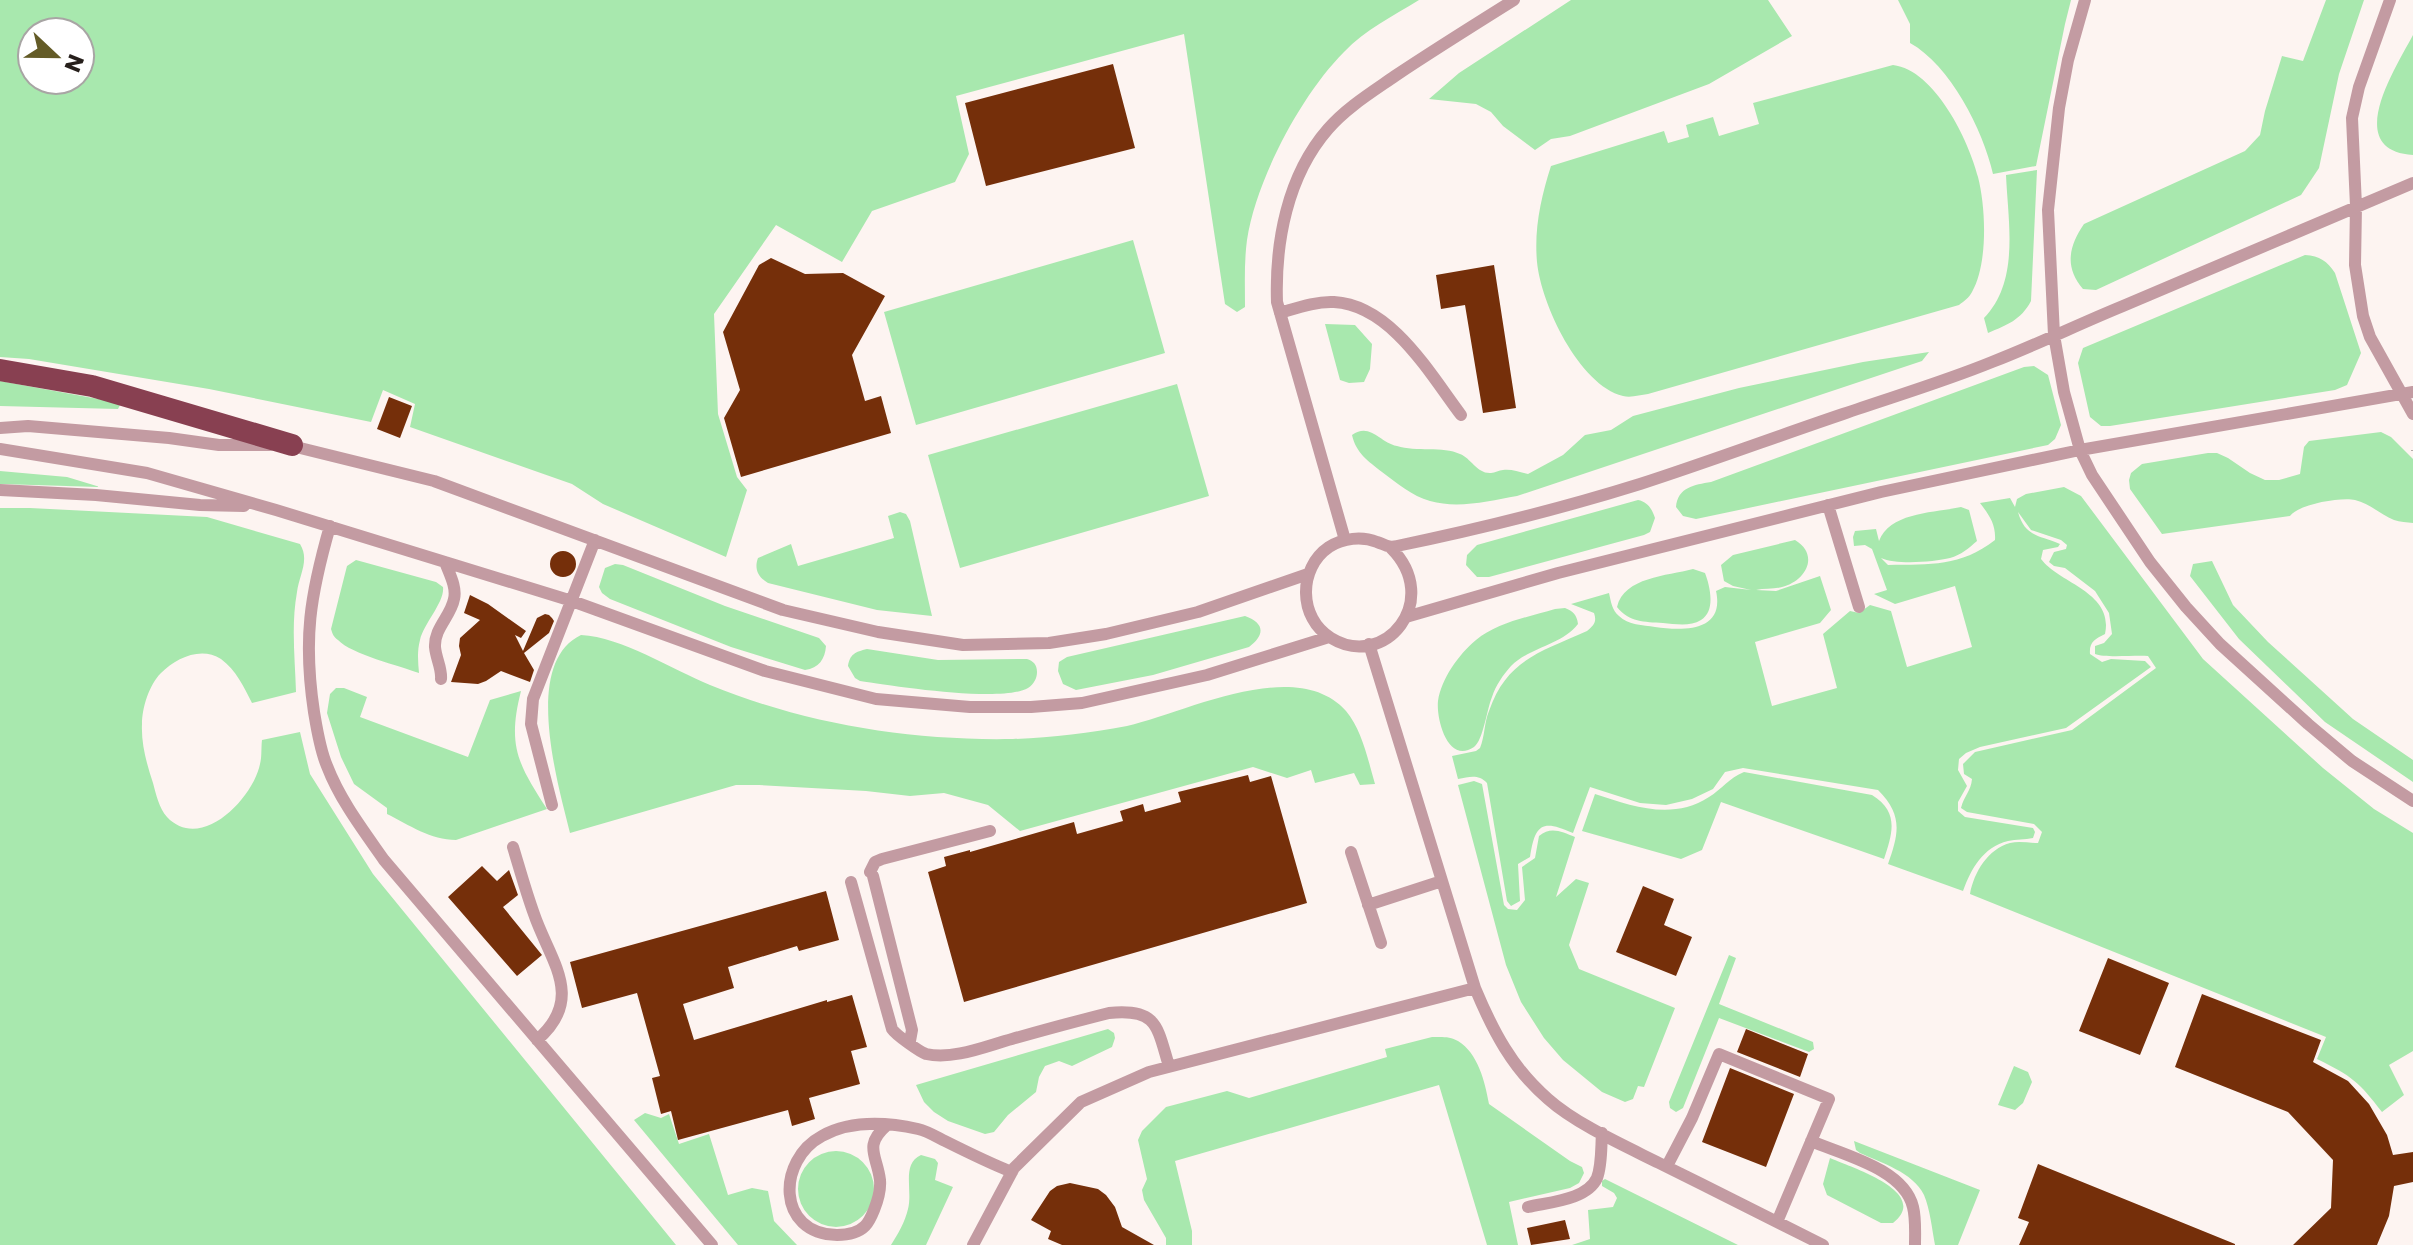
<svg xmlns="http://www.w3.org/2000/svg" width="2413" height="1245" font-family="Poppins,sans-serif">
	<rect width="100%" height="100%" fill="#fdf4f1"/>
	<!-- green -->
	<path fill="#a8e8ae" fill-rule="evenodd" d="M0,0H1419C1393,16 1365,30 1344,52C1301,95 1256,180 1247,240C1244,262 1245,285 1245,307L1237,312L1225,304L1184,34L956,96L969,154L955,182L872,211L842,262L776,225L714,314L718,414L737,477L747,490L726,557L603,504L572,484L410,427L415,404L383,390L371,422L209,389L29,359L0,357ZM80,32V80H32V32Z
		M1571,0H1768L1792,36L1709,84L1570,136L1551,139L1535,150L1503,126L1491,112L1476,104L1429,99L1459,73Z
		M1898,0H2071L2065,24L2036,166L1993,174C1983,130 1950,65 1910,43V24Z
		M2326,0H2364L2339,74L2319,168L2301,195L2096,290L2083,289C2064,267 2069,246 2084,224L2245,151L2260,135L2265,111L2282,56L2303,61Z
		M2413,35V155C2342,150 2395,69 2413,35Z
		M1893,65C1935,70 1969,141 1978,177C1986,208 1988,264 1972,292C1969,298 1964,301 1959,305L1648,394C1640,395 1631,398 1623,396C1579,385 1541,304 1537,262C1534,229 1541,197 1551,166L1664,131L1668,143L1689,137L1686,125L1713,117L1719,136L1759,124L1753,103Z
		M2037,170L2031,301C2021,320 2007,325 1988,333L1984,318C2020,281 2008,222 2006,175Z
		M1133,240L1165,353L916,425L884,312Z
		M2305,255C2320,256 2327,261 2335,273L2361,353L2347,385L2335,390L2110,426H2101L2090,417L2078,363L2083,348Z
		M1325,324L1355,325L1372,344L1370,369L1364,382L1349,383L1340,380Z
		M1929,352L1922,361L1517,496C1489,501 1458,509 1430,501C1412,496 1397,483 1382,472C1368,461 1356,453 1352,435C1370,422 1379,442 1397,446C1416,452 1443,446 1460,454C1471,458 1477,474 1491,473C1495,473 1499,470 1503,470C1512,469 1519,472 1528,474L1563,455L1585,435L1611,430L1633,416L1739,388L1863,362Z
		M2034,366L2048,375L2061,425L2055,439L2048,445L1696,519L1683,516L1676,507C1678,487 1694,485 1711,482L2024,367Z
		M0,381L115,402L120,405L118,409L0,406Z
		M1177,384L1209,496L960,568L928,455Z
		M2381,432L2391,437L2413,459V523C2407,522 2400,522 2394,520C2381,515 2369,503 2355,500C2341,497 2299,504 2290,516L2162,534L2130,489L2129,480L2131,473L2142,464L2208,453H2217L2228,458L2250,473L2265,480H2279L2300,474L2304,447L2309,441Z
		M0,471L67,477L100,487L0,484Z
		M2064,487L2081,496L2203,659L2323,768L2374,809L2413,833V1051L2389,1065L2404,1095L2382,1112C2359,1082 2352,1076 2317,1059L2326,1037L1970,894C1974,872 1988,849 2010,843C2019,841 2029,843 2038,843L2042,832L2034,824L1967,812L1961,808C1964,796 1971,791 1972,779L1964,774L1963,764L1975,752L2072,730L2156,668L2148,656C2135,655 2104,658 2095,654V646L2104,643L2112,634L2109,613L2095,591L2065,568L2054,566L2049,562L2054,552L2066,549L2067,545L2061,540L2031,530L2018,512C2025,537 2039,535 2060,544L2058,547L2043,550L2041,559C2060,584 2114,592 2105,634C2095,639 2089,642 2090,654L2102,662L2111,659L2145,661L2151,667L2066,728L1980,747L1966,753L1959,759L1958,770L1967,786L1958,802V811L1965,817L2033,828L2035,832L2033,838C2025,840 2016,839 2008,841C1983,847 1971,869 1963,891L1888,864C1899,833 1903,815 1878,790L1743,768L1725,772L1713,789L1692,799L1666,805L1640,803L1590,787L1573,833C1542,819 1535,824 1530,857L1518,864L1520,901L1511,906L1507,901L1487,783C1478,774 1470,777 1458,779L1452,756L1476,751L1480,748C1485,736 1484,723 1489,711C1507,659 1541,652 1587,631C1594,625 1597,622 1594,613L1571,604L1609,593C1611,602 1612,610 1619,616C1628,625 1643,625 1655,627C1683,631 1725,632 1716,591L1725,587L1751,590L1733,586L1724,581L1721,565L1733,555L1795,540C1820,555 1806,581 1782,587C1774,589 1764,588 1756,590L1776,591L1820,576L1831,610L1820,623L1755,642L1772,706L1837,688L1823,634L1850,611L1859,613L1870,605L1891,611L1907,667L1972,647L1955,586L1895,604L1874,594L1887,590L1872,549L1865,545L1854,546L1853,537L1855,531L1876,529L1879,541C1890,512 1934,513 1961,507L1969,510L1977,541C1969,548 1961,555 1950,558C1934,562 1896,565 1881,558L1888,565C1931,564 1960,567 1995,540C1996,524 1989,515 1980,503L2010,498L2015,507L2017,499L2026,494Z
		M1638,500C1648,502 1652,509 1655,518L1650,532L1644,535L1489,577H1477L1466,565L1467,555L1477,545Z
		M0,508H30L207,517L300,544C310,560 299,575 297,592C291,625 295,659 296,692L252,703C244,687 236,670 221,659C201,646 176,658 161,673C149,685 142,708 142,724C141,744 147,765 153,783C156,794 159,808 167,817C201,853 253,798 260,764C262,757 261,748 262,740L300,732L310,774L373,874L676,1245H0Z
		M900,512L906,514L910,521L932,616L877,610L768,583C758,577 754,569 758,558L791,544L798,566L894,538L888,516Z
		M356,560L436,582L443,587C445,602 424,623 420,640C417,651 418,662 419,673C400,666 351,654 338,640C333,636 333,635 331,629L347,566Z
		M2212,561L2233,605L2268,642L2353,719L2413,760V782L2325,722L2239,639L2190,576L2193,564Z
		M615,564L623,565L725,606L819,638L826,646C825,659 819,668 805,670L731,647L610,599L602,593L599,587L605,568Z
		M1693,569L1705,573C1710,586 1716,611 1701,620C1690,627 1675,624 1663,623C1644,622 1629,622 1617,607C1624,577 1667,576 1693,569Z
		M1565,608C1573,611 1577,615 1578,624C1562,645 1530,647 1511,666C1503,675 1496,685 1492,697C1487,709 1483,741 1474,747C1448,765 1436,719 1438,701C1441,679 1459,654 1476,640C1498,622 1529,617 1555,609Z
		M1245,616C1265,623 1265,635 1249,647L1153,675L1076,690L1063,684L1058,671L1059,662L1067,657Z
		M581,635C622,637 671,669 710,685C805,724 910,741 1013,739C1051,738 1089,733 1127,726C1185,713 1296,655 1346,711C1362,730 1368,760 1375,784L1360,785L1354,773L1315,783L1311,770L1287,778L1253,767L1020,831L988,805L944,793L910,796L866,791L759,785H736L570,833C558,784 522,663 581,635Z
		M867,649L938,660L1027,659C1033,661 1037,664 1037,672C1037,678 1034,684 1028,688C1002,703 893,686 860,681L855,678L848,666C850,654 855,652 867,649Z
		M336,688H344L367,697L360,717L468,757L490,700L521,691C507,746 518,764 547,809L456,840C431,840 409,825 387,814V808L354,784L341,757L327,713L330,694Z
		M1744,772L1872,795C1899,812 1893,832 1884,859L1721,802L1702,850L1681,859L1582,831L1595,794C1632,806 1672,821 1709,797C1722,789 1729,778 1744,772Z
		M1474,781L1482,784L1504,905L1508,909L1517,910L1525,900L1522,867L1535,858L1539,836C1551,826 1562,832 1575,837L1556,897L1576,879L1589,883L1569,945L1579,969L1675,1008L1644,1087L1638,1086L1633,1099L1625,1102L1602,1092L1563,1060L1544,1038L1521,1002L1506,965L1458,785Z
		M1729,955L1736,958L1719,1004L1813,1042L1814,1049L1809,1052L1719,1018L1683,1108L1676,1112L1670,1108L1669,1102Z
		M1108,1029L1114,1033L1115,1038L1112,1047L1072,1066L1059,1061L1045,1066L1039,1077L1036,1092L1008,1115L994,1132L985,1134L948,1121L934,1112L924,1102L916,1085Z
		M1432,1037C1441,1037 1450,1036 1458,1041C1478,1053 1485,1082 1489,1104L1570,1161L1582,1167L1584,1173L1579,1183L1570,1188L1509,1202L1518,1245H1487L1439,1085L1175,1161L1192,1231V1245H1166V1238L1144,1200L1142,1190L1147,1179L1138,1140L1142,1131L1166,1107L1227,1091L1249,1098L1387,1057L1385,1049Z
		M2014,1066L2028,1072L2032,1082L2023,1103L2015,1110L1998,1105Z
		M645,1113L661,1118L669,1114L679,1144L709,1134L728,1195L752,1188L768,1191L774,1221L797,1245H738L634,1120Z
		M1854,1141L1980,1190L1958,1245H1935C1932,1229 1930,1209 1924,1195C1913,1172 1881,1163 1860,1153L1856,1150Z
		M798 1189a38 38 0 1 1 76 0a38 38 0 1 1-76 0Z
		M921,1155L935,1159L938,1163L935,1180L953,1187L926,1245H891C898,1234 905,1222 908,1209C913,1190 901,1164 921,1155Z
		M1830,1158C1850,1167 1932,1192 1893,1223H1881L1827,1195L1823,1184Z
		M1605,1179L1738,1245H1572L1590,1239L1588,1210L1613,1207L1617,1198L1614,1193L1602,1186V1181Z"/>
	<!-- building -->
	<path fill="#752f0a" d="M1113,64L1135,148L986,186L965,103Z
		M771,258L805,274L843,273L885,296L852,355L865,401L881,396L891,433L741,477L724,418L740,390L723,332L759,265Z
		M1494,265L1516,408L1483,413L1465,305L1441,309L1436,275Z
		M389,397L412,406L400,438L377,429Z
		M550 564a13 13 0 1 1 26 0a13 13 0 1 1-26 0Z
		M470,595L488,604L526,631L521,638L515,635L523,651L537,618L545,614L549,615L552,618L554,621L549,633L524,653L534,670L530,682L501,671L486,681L478,684L451,682L461,655L459,646L460,638L480,620L464,613Z
		M1248,775L1250,782L1271,776L1307,903L964,1002L928,872L946,866L944,857L970,850V852L1074,822L1077,834L1123,821L1120,811L1143,804L1145,812L1181,802L1178,792Z
		M482,866L497,881L509,870L518,895L503,907L542,955L517,976L448,897Z
		M1643,886L1674,899L1664,925L1692,937L1676,976L1616,952Z
		M826,891L839,940L799,951L797,946L728,967L734,988L683,1004L694,1040L827,1000V1002L852,995L867,1047L851,1051L860,1084L809,1098L815,1119L792,1126L788,1110L678,1140L671,1111L661,1114L652,1078L660,1076L637,993L582,1008L570,962Z
		M2108,958L2169,983L2140,1055L2079,1031Z
		M2202,994L2321,1040L2313,1062L2348,1081L2369,1104L2387,1135L2393,1155L2413,1152V1182L2394,1186L2389,1216L2377,1245H2293L2331,1208L2333,1160L2288,1112L2175,1067Z
		M1746,1029L1808,1054L1800,1077L1737,1052Z
		M1730,1068L1794,1094L1766,1167L1702,1142Z
		M2038,1164L2235,1244V1245H2019L2029,1222L2018,1218Z
		M1070,1183L1098,1189L1106,1195L1115,1207L1122,1227L1154,1245H1062L1048,1239L1051,1231L1031,1220L1050,1191L1057,1186Z
		M1565,1220L1570,1239L1531,1245L1527,1228Z"/>
	<g fill="none" stroke-linecap="round" stroke-linejoin="round">
		<!-- path -->
		<path stroke="#b5ada9" stroke-width="4" stroke-dasharray="8 4" stroke-linecap="butt" d="M2413,450V451"/>
		<!-- service -->
		<path stroke="#c39ba2" stroke-width="12" d="M2085,0L2068,60L2059,108L2048,210L2054,335L2064,392L2080,450L2092,475L2150,562L2186,607L2220,644L2308,724L2352,761L2413,801
			M2390,0L2359,87L2352,118L2356,206L2355,265L2363,316L2370,337L2413,414
			M1280,313C1297,308 1316,301 1334,302C1391,305 1430,374 1461,415
			M0,428L28,426L169,438L219,445H270
			M288,445L434,481L783,610L878,632L963,645L1049,643L1106,634L1198,612L1308,574
			M0,449L147,473L276,510L572,601L765,671L876,699L970,707H1031L1082,703L1207,675L1329,637
			M0,490L96,495L200,505L244,506
			M1828,505L1859,607
			M330,526C310,596 303,639 314,712C317,730 320,750 327,766C340,800 363,830 384,860L712,1245
			M1345,540L1277,302C1275,243 1287,176 1328,129C1346,108 1372,92 1395,76C1434,50 1474,25 1514,0
			M1391,548C1443,600 1385,671 1331,638C1298,618 1298,568 1329,547C1343,538 1362,536 1377,542C1386,545 1388,548 1397,546C1479,529 1560,509 1640,484C1708,462 1775,437 1843,414C1892,397 1943,382 1992,362C2036,345 2079,324 2123,306C2220,265 2316,224 2413,183
			M1406,617L1558,573L1881,492L2080,450L2413,392
			M1369,644L1475,988C1493,1031 1512,1068 1548,1099C1576,1124 1625,1146 1659,1163C1714,1190 1769,1218 1823,1245
			M441,679C442,668 436,659 435,647C434,628 451,616 454,599C457,587 449,573 445,562
			M552,805L531,724L533,699L595,540
			M513,847C520,870 526,892 534,914C550,961 586,998 537,1040
			M1351,852L1381,943
			M870,872L875,862L882,859L990,831
			M873,876L912,1030L910,1041
			M851,882L892,1029C896,1035 920,1052 926,1054C954,1060 986,1046 1012,1039C1044,1030 1077,1021 1109,1013C1158,1008 1157,1027 1169,1066
			M1368,905L1442,881
			M887,1125C863,1146 877,1155 880,1180C881,1191 878,1200 874,1210C872,1215 869,1222 865,1226C858,1233 847,1235 837,1235C776,1234 777,1160 822,1136C851,1120 886,1122 918,1129C927,1131 937,1137 945,1141C967,1152 989,1163 1012,1172
			M1811,1141C1844,1155 1904,1169 1913,1207C1916,1219 1915,1233 1915,1245
			M1667,1166L1692,1118L1719,1054L1829,1099L1777,1222
			M1528,1207C1549,1202 1587,1200 1597,1178C1602,1165 1601,1147 1602,1133
			M973,1245L1014,1168L1081,1102L1149,1072L1475,988"/>
		<!-- trunk -->
		<path stroke="#884051" stroke-width="22" d="M0,370L92,386L292,445"/>
	</g>
	<!-- north arrow -->
	<g transform="translate(56 56) rotate(112)"><circle r="38" fill="#ffffff" stroke="#a8a5a4" stroke-width="2"/>
	<path d="M0-6L14 30L0 20L-14 30Z" fill="#635b27"/>
	<text y="-12" font-size="22" font-weight="bold" text-anchor="middle" fill="#261f1b">N</text>
	</g>
</svg>
